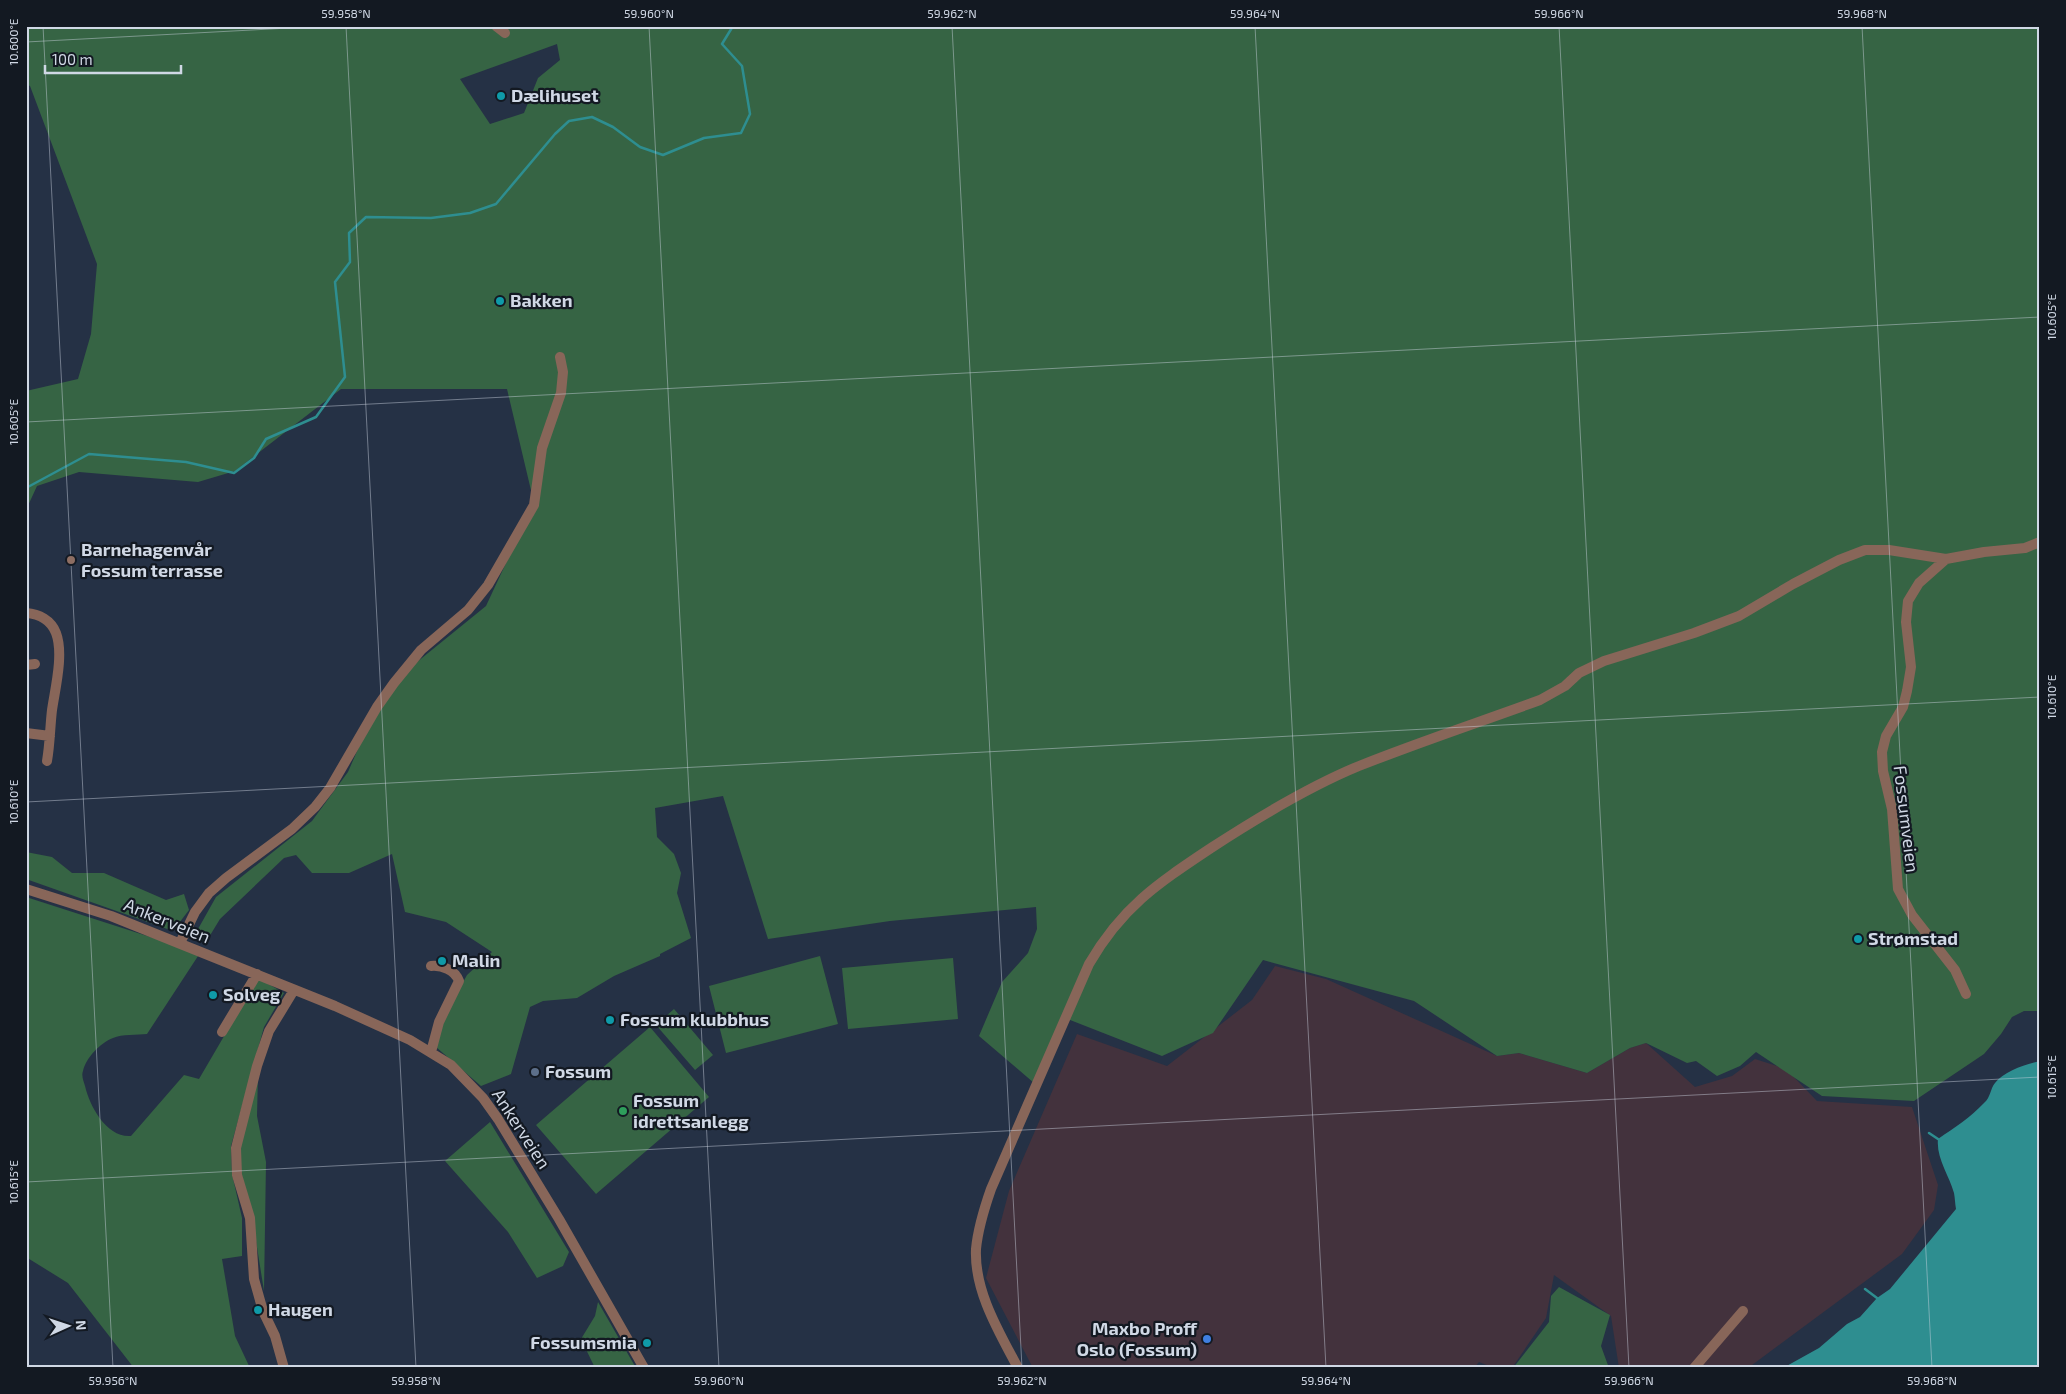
<svg xmlns="http://www.w3.org/2000/svg" width="2066" height="1394" font-family="'Exo 2',sans-serif">
	<rect width="100%" height="100%" fill="#253145"/>
	<!-- industrial -->
	<path fill="#43323d" d="M1275,966L1326,979L1497,1056L1519,1053L1587,1073L1630,1048L1646,1043L1695,1087L1732,1076L1755,1059L1786,1069L1817,1101L1912,1107L1938,1185L1934,1210L1902,1254L1748,1368H1619L1611,1316L1554,1275L1546,1318L1512,1368H1494L1479,1362L1474,1368H1033L986,1278L1009,1191L1077,1034L1167,1066L1252,1000Z"/>
	<!-- green -->
	<path fill="#366444" fill-rule="evenodd" d="M26,26H2040V1011H2024L2012,1017L2001,1034L1984,1054L1914,1101L1822,1096L1756,1052L1740,1066L1717,1076L1696,1061L1687,1063L1646,1043L1630,1048L1587,1073L1519,1053L1497,1056L1414,1001L1263,960L1213,1033L1162,1056L1065,1018L1034,1083L979,1036L1002,982L1028,953L1037,929L1036,907L890,921L768,939L723,796L655,808L657,837L674,854L681,873L677,893L691,938L660,954V956L614,976L577,998L543,1001L530,1007L511,1074L481,1086L436,1047L443,1019L467,975L492,952L446,922L405,912L392,854L349,873H312L296,855L284,858L220,919L206,942L193,938L216,897L312,821L348,772L371,719L401,675L486,606L534,503L507,389H341L235,471L198,482L79,472L37,486L26,510V391L78,379L91,334L97,264L30,86L26,84ZM557,44L560,60L538,78L524,113L490,124L460,79Z
		M26,852L52,857L72,873H104L166,900L184,894L189,910L173,931L26,879Z
		M26,897L200,953L147,1034C137,1035 122,1034 113,1038C100,1043 86,1058 83,1071C81,1076 84,1082 85,1086C90,1107 107,1138 131,1136L184,1075L199,1079L258,978L284,993L264,1027L231,1146L232,1174L242,1218V1256L222,1259L235,1336L250,1368H134L68,1283L26,1257Z
		M820,956L838,1024L726,1053L709,986Z
		M953,958L958,1019L848,1029L842,968Z
		M674,1009L713,1055L695,1070L656,1025Z
		M650,1027L709,1097L596,1194L536,1125Z
		M258,1074L257,1116L266,1162L264,1291L252,1216L241,1172L240,1147Z
		M490,1122L569,1252L563,1266L537,1278L508,1232L445,1161Z
		M1559,1287L1610,1315L1601,1346L1609,1368H1513L1549,1322L1551,1296Z
		M598,1302L636,1368H595L581,1339L595,1316Z"/>
	<!-- water -->
	<path fill="#2e8e90" d="M2040,1061V1368H1783L1819,1348L1847,1324L1860,1317L1877,1298L1890,1289L1956,1209C1955,1204 1955,1198 1954,1193C1949,1175 1936,1158 1938,1139C1954,1128 1971,1117 1984,1103C1991,1097 1990,1089 1995,1083C2004,1071 2026,1064 2040,1061Z"/>
	<g fill="none" stroke-linecap="round" stroke-linejoin="round">
		<!-- stream -->
		<path stroke="#2e8e90" stroke-width="2.5" d="M26,488L89,454L186,462L234,473L254,458L266,439L316,417L345,377L335,282L350,262L349,233L366,217L431,218L470,213L496,204L555,134L569,121L592,117L613,127L640,147L663,155L704,138L741,133L750,114L742,66L722,44L733,26
			M1929,1133L1938,1139
			M1865,1289L1877,1298"/>
		<!-- minor -->
		<path stroke="#886659" stroke-width="10" d="M496,26L505,33
			M1946,559L1919,583L1908,601L1906,622L1911,667L1907,691L1903,707L1886,736L1882,752L1883,771L1892,809L1898,889L1912,915L1955,970L1966,994
			M26,613C39,614 51,620 56,633C64,654 55,689 52,710C50,727 50,744 47,761
			M26,665L35,664
			M26,733L50,736
			M26,889L111,916L335,1006L410,1040L451,1065L483,1098L498,1119L559,1219L644,1368
			M180,943L195,912L209,893L226,878L292,829L315,807L330,788L377,707L394,683L421,650L468,610L488,585L534,505L542,448L561,393L563,372L560,357
			M431,966C442,965 455,970 459,981L439,1022L431,1052
			M222,1032L257,974
			M284,1368L275,1336L263,1311L254,1279L250,1218L237,1175L236,1148L257,1066L269,1031L294,990
			M1018,1368C999,1332 974,1291 976,1249C978,1228 984,1209 991,1189L1089,964C1122,907 1157,884 1211,848C1257,818 1308,787 1359,766C1419,742 1480,722 1540,700L1565,686L1579,673L1604,661L1694,633L1739,616L1793,584L1839,560L1865,550H1889L1946,559L1984,552L2025,548L2040,542
			M1694,1368L1743,1311"/>
	</g>
	<!-- ticks -->
	<path fill="none" stroke="#d0d8e5" stroke-width="1" stroke-opacity="0.45" d="M43,26L113,1368M346,26L416,1368M649,26L719,1368M952,26L1022,1368M1255,26L1326,1368M1559,26L1629,1368M1862,26L1932,1368M26,42L327,26M26,422L2040,317M26,802L2040,697M26,1182L2040,1077"/>
	<!-- markers -->
	<g fill="#0f9aa8" stroke="#131922" stroke-width="2">
		<circle cx="501" cy="96" r="5"/>
		<circle cx="500" cy="301" r="5"/>
		<circle cx="1858" cy="939" r="5"/>
		<circle cx="442" cy="961" r="5"/>
		<circle cx="213" cy="995" r="5"/>
		<circle cx="610" cy="1020" r="5"/>
		<circle cx="258" cy="1310" r="5"/>
		<circle cx="647" cy="1343" r="5"/>
	</g>
	<circle fill="#8d6e63" stroke="#131922" stroke-width="2" cx="71" cy="560" r="5"/>
	<circle fill="#5c6f8a" stroke="#131922" stroke-width="2" cx="535" cy="1072" r="5"/>
	<circle fill="#2e9e5b" stroke="#131922" stroke-width="2" cx="623" cy="1111" r="5"/>
	<circle fill="#3f7fe0" stroke="#131922" stroke-width="2" cx="1207" cy="1339" r="5"/>
	<g text-anchor="middle" stroke-width="4.5" stroke-linejoin="round" paint-order="stroke">
		<!-- poi labels -->
		<g font-size="18" font-weight="bold" fill="#d0d8e5" stroke="#131922" text-anchor="start">
			<text x="511" y="102">Dælihuset</text>
			<text x="510" y="307">Bakken</text>
			<text x="81" y="556">Barnehagenvår<tspan x="81" dy="21">Fossum terrasse</tspan></text>
			<text x="1868" y="945">Strømstad</text>
			<text x="452" y="967">Malin</text>
			<text x="223" y="1001">Solveg</text>
			<text x="620" y="1026">Fossum klubbhus</text>
			<text x="545" y="1078">Fossum</text>
			<text x="633" y="1107">Fossum<tspan x="633" dy="21">idrettsanlegg</tspan></text>
			<text x="268" y="1316">Haugen</text>
			<text x="1197" y="1335" text-anchor="end">Maxbo Proff<tspan x="1197" dy="21">Oslo (Fossum)</tspan></text>
			<text x="637" y="1349" text-anchor="end">Fossumsmia</text>
		</g>
		<!-- street labels -->
		<g font-size="18" fill="#d0d8e5" stroke="#131922">
			<text transform="translate(1906 819) rotate(83)" y="6">Fossumveien</text>
			<text transform="translate(167 921) rotate(22)" y="6">Ankerveien</text>
			<text transform="translate(521 1129) rotate(57)" y="6">Ankerveien</text>
		</g>
	</g>
	<!-- border -->
	<rect width="2066" height="1394" fill="none" stroke="#131922" stroke-width="55"/>
	<!-- north arrow -->
	<g transform="translate(68 1326) rotate(87)" stroke="#131922" stroke-width="4" paint-order="stroke">
	<path d="M0-4L9 19L0 12L-9 19Z" fill="#d0d8e5"/>
	<text y="-8" font-size="14" font-weight="bold" text-anchor="middle" fill="#d0d8e5">N</text>
	</g>
	<!-- scale -->
	<path d="M45 65v8h136v-8" fill="none" stroke="#d0d8e5" stroke-width="2.5"/>
	<text x="52" y="65" font-size="15" fill="#d0d8e5" stroke="#131922" stroke-width="4" paint-order="stroke">100 m</text>
	<rect x="28" y="28" width="2010" height="1338" fill="none" stroke="#d0d8e5" stroke-width="2"/>
	<g font-size="12" text-anchor="middle" fill="#d0d8e5">
		<text x="346" y="18">59.958°N</text>
		<text x="649" y="18">59.960°N</text>
		<text x="952" y="18">59.962°N</text>
		<text x="1255" y="18">59.964°N</text>
		<text x="1559" y="18">59.966°N</text>
		<text x="1862" y="18">59.968°N</text>
		<text transform="translate(14 42) rotate(-90)" y="4">10.600°E</text>
		<text transform="translate(2052 317) rotate(-90)" y="4">10.605°E</text>
		<text transform="translate(14 422) rotate(-90)" y="4">10.605°E</text>
		<text transform="translate(2052 697) rotate(-90)" y="4">10.610°E</text>
		<text transform="translate(14 802) rotate(-90)" y="4">10.610°E</text>
		<text transform="translate(2052 1077) rotate(-90)" y="4">10.615°E</text>
		<text transform="translate(14 1182) rotate(-90)" y="4">10.615°E</text>
		<text x="113" y="1385">59.956°N</text>
		<text x="416" y="1385">59.958°N</text>
		<text x="719" y="1385">59.960°N</text>
		<text x="1022" y="1385">59.962°N</text>
		<text x="1326" y="1385">59.964°N</text>
		<text x="1629" y="1385">59.966°N</text>
		<text x="1932" y="1385">59.968°N</text>
	</g>
</svg>
